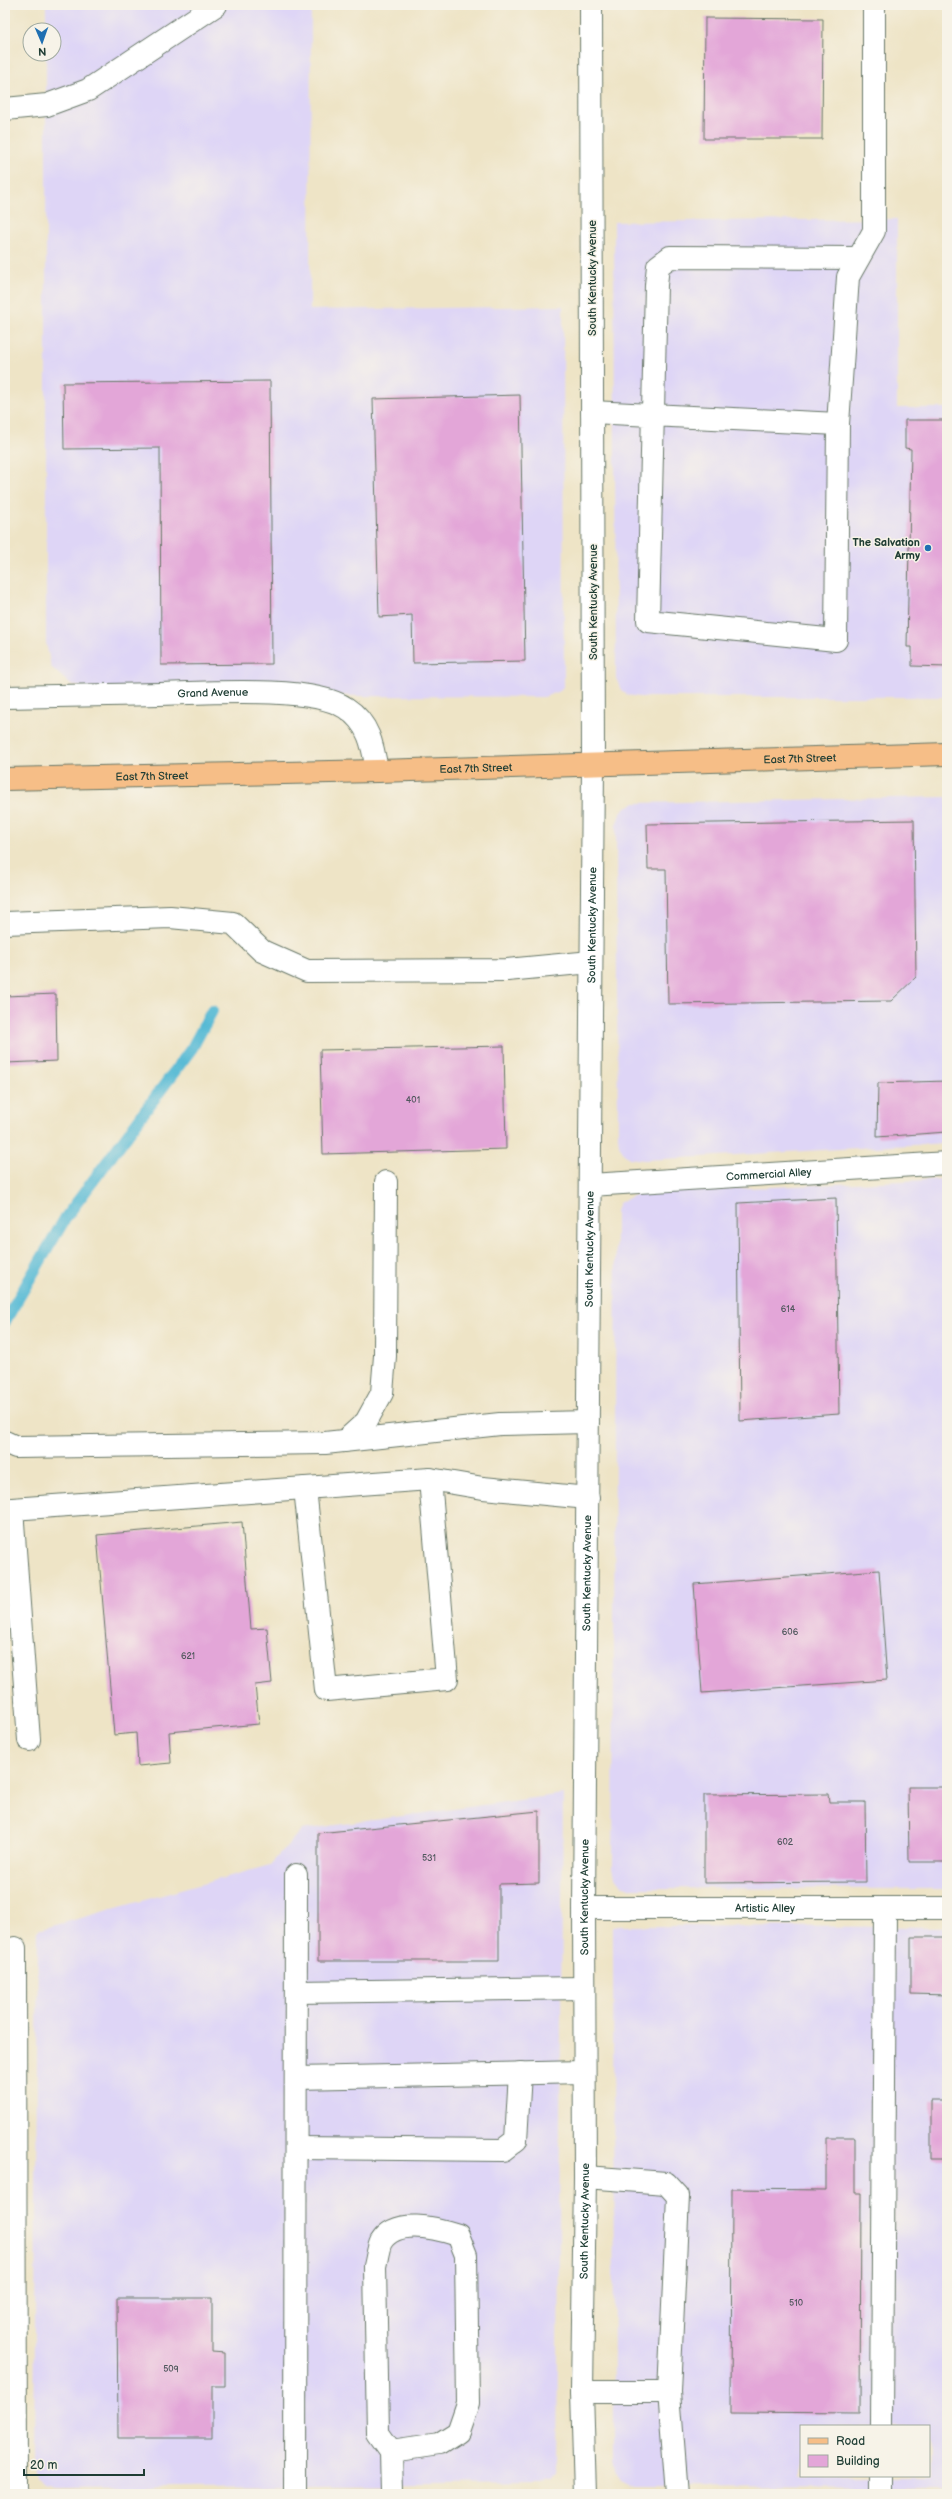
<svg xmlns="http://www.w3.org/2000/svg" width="952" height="2499" font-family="'Balsamiq Sans',sans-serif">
	<rect width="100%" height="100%" fill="#f7f3e8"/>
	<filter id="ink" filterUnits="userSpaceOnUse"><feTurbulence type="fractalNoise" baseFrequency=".025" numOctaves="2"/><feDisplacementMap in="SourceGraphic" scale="8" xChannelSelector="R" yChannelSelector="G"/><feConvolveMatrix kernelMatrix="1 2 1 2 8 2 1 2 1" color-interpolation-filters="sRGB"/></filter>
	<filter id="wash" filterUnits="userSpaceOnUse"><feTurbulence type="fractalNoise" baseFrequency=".012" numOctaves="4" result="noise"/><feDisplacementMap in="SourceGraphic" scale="16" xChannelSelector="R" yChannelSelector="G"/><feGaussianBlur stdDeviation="0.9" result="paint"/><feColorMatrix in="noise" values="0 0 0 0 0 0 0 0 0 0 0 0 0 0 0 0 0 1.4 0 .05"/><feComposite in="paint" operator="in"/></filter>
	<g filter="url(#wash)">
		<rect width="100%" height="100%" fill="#eee4c6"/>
		<!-- built -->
		<path fill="#ded5f6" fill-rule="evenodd" d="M46,5H311L310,310L563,306L564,685L560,691L544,697L361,696L86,688L71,685L51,667L46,642V54H54V30H46Z
			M897,219V408H947V697H639L628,695L621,690L616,678L614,222Z
			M947,797V1143L644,1160L629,1158L624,1154L619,1145L618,1136L616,825L620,814L626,807L635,803Z
			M947,1179V1889L630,1888L621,1885L615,1877L613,1867L616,1211L619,1203L639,1193Z
			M563,1794L557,2463L555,2475L548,2482L537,2484L55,2488L44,2485L38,2478L34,2467L38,1930L270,1865L301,1830Z
			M613,1926L947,1927V2487L634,2486L622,2480L616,2471L614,2459ZM801,2426H929V2476H801Z"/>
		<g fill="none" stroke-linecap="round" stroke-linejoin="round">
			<!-- stream -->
			<path stroke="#55b9d4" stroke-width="12" d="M5,1321L66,1217L192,1048L212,1011"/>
		</g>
		<g id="blocks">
			<!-- building -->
			<path fill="#e3a6d8" d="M705,18L823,19L822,139H704Z
				M270,381L272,664L161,665L160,448L64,449L63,383Z
				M520,395L525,661L413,663L412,615L379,617L373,399Z
				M905,420H947V667L912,666V647H907L911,449L905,448Z
				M914,820L916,977L891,1001L668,1004L666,869H648L647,824Z
				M56,994L57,1061L5,1063V996Z
				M504,1046L506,1149L323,1154L320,1050Z
				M947,1081V1132L877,1137L878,1083Z
				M836,1198L839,1414L740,1421L738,1203Z
				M242,1522L251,1629L267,1628L272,1683L255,1685L259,1724L169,1732L171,1763L138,1766L136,1733L114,1735L97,1535Z
				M879,1570L887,1680L702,1693L694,1584Z
				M908,1787H947V1862H909Z
				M828,1794L829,1802H865L866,1882L704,1883V1795Z
				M539,1811V1883L499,1884V1961H318V1833Z
				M911,1937H947V1995L911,1994Z
				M931,2100H947V2159H931Z
				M826,2137H855V2193H861L860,2414L731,2413L732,2189L826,2190Z
				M117,2298H212V2352L225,2353V2386H212V2438H118Z"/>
		</g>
	</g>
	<g filter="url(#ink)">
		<use href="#blocks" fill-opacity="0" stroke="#677767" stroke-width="1"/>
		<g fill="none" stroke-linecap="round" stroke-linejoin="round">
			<!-- minor casing -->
			<g stroke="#677767" stroke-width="24">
				<g id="minor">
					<path d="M5,109L47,105L88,90L216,5"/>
					<path d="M592,412L651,415L838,424L836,640L648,621L656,285L658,266L670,257L858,258"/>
					<path d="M838,424L848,277L874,231V5"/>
					<path id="s1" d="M5,697C57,696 108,695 160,694C202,693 313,685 346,708C369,723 373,746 377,771"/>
					<path d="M5,923L170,917L233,923L262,951L307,971L507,970L591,962"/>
					<path id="s2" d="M590,1185L947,1163"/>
					<path d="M345,1441L366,1422L382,1393L385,1356L386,1182"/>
					<path d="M5,1442L16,1447L325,1443L500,1424L588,1422"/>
					<path d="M305,1488L326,1690L447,1679L430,1479"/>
					<path d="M29,1740L12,1509L430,1479L483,1488L588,1498"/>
					<path id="s3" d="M584,1908H947"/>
					<path d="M15,1948L16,2494"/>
					<path d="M296,1992L584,1988"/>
					<path d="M296,2078L584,2072"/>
					<path d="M296,2148L503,2150L516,2140L520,2073"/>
					<path d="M585,2177L666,2183L678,2196L669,2392L677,2494"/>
					<path d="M582,2392H669"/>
					<path d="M882,2426L885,1908"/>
					<path d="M391,2451L439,2444L458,2432L468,2403L466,2255L458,2235C436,2228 396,2217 381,2242C378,2248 377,2259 375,2266L378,2433L391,2451L392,2494"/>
					<path d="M295,2494L296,1875"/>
					<path id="s4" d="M585,2494L582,2392L585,2177L584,1908L593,764L591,5"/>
					<path d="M881,2494V2476"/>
				</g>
			</g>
			<!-- major casing -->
			<g stroke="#677767" stroke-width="24">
				<g id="major">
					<path id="s5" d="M5,779L377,771L947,754"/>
				</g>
			</g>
			<!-- minor -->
			<use href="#minor" stroke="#fff" stroke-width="22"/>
			<!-- major -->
			<use href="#major" stroke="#f6be87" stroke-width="22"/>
		</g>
	</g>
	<!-- markers -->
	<circle fill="#1f6fb2" stroke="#f7f3e8" stroke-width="1.5" cx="928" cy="548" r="4"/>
	<g text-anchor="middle" stroke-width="3" stroke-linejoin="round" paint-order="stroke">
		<!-- number labels -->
		<g font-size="9" fill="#50575d">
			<text x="413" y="1103">401</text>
			<text x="788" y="1312">614</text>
			<text x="790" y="1635">606</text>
			<text x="188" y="1659">621</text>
			<text x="785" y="1845">602</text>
			<text x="429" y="1861">531</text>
			<text x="796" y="2306">510</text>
			<text x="171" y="2372">509</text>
		</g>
		<!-- street labels -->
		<g font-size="11" fill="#1f3d34" stroke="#f7f3e8">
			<text transform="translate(592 278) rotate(-90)" y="4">South Kentucky Avenue</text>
			<text transform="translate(593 602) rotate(-90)" y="4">South Kentucky Avenue</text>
			<text dy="4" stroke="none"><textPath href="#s1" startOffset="208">Grand Avenue</textPath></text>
			<text dy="4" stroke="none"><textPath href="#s5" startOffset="795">East 7th Street</textPath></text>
			<text dy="4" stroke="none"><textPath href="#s5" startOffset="471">East 7th Street</textPath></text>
			<text dy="4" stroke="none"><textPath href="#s5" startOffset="147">East 7th Street</textPath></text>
			<text dy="4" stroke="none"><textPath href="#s4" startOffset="1569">South Kentucky Avenue</textPath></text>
			<text dy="4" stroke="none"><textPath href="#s2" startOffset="179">Commercial Alley</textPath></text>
			<text dy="4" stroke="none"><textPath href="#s4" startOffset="1245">South Kentucky Avenue</textPath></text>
			<text dy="4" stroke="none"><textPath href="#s4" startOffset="921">South Kentucky Avenue</textPath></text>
			<text dy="4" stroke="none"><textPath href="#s4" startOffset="597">South Kentucky Avenue</textPath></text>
			<text dy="4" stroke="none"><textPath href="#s3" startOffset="181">Artistic Alley</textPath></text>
			<text dy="4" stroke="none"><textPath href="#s4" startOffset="273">South Kentucky Avenue</textPath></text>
		</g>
		<!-- poi labels -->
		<g font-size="11" font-weight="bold" fill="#1f3d34" stroke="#f7f3e8" text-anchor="end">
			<text x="920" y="546">The Salvation<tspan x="920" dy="13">Army</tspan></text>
		</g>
	</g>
	<!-- margin -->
	<rect width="952" height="2499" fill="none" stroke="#f7f3e8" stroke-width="20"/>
	<!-- legend -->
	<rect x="800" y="2425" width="130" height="52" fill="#f7f3e8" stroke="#a1aaa0"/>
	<rect x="808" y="2438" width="20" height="6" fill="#f6be87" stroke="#a1aaa0"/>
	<text x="836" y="2445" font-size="12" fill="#1f3d34">Road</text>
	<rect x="808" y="2455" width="20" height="12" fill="#e3a6d8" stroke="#a1aaa0"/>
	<text x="836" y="2465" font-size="12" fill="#1f3d34">Building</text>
	<!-- north arrow -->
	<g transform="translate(42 42) rotate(178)"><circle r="19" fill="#f7f3e8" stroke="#a1aaa0"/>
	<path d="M0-3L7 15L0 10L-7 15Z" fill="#1f6fb2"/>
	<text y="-6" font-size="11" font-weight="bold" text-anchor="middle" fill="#1f3d34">N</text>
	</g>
	<!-- scale -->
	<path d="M24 2469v6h120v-6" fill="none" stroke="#1f3d34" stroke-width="2"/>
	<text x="30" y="2469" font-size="12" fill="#1f3d34" stroke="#f7f3e8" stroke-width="3" paint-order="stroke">20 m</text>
</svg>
